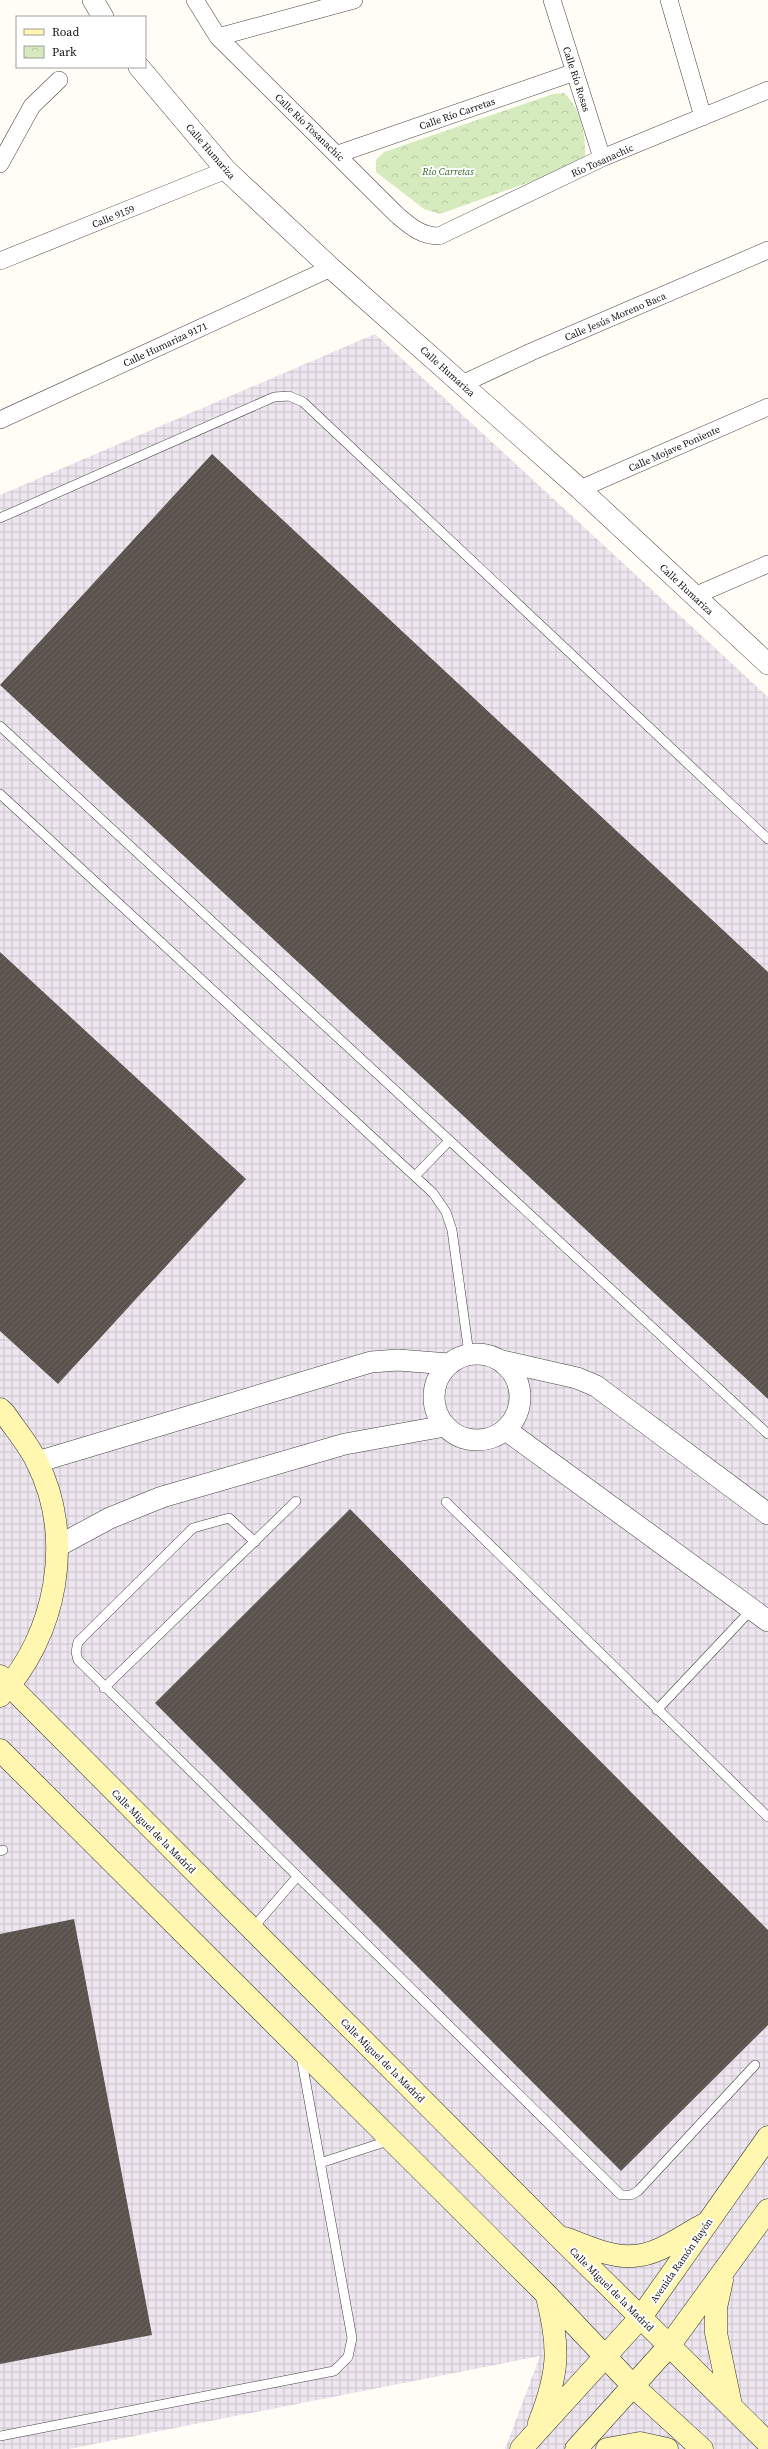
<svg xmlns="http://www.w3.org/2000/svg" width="768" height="2449" font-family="'Source Serif 4',serif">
	<defs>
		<pattern id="industrial-grid" width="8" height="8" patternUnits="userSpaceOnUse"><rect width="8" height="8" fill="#eee6ef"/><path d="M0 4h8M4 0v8" fill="none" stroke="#cbc4cc"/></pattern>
		<pattern id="park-crowns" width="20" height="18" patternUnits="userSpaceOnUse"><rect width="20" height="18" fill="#d5ebbd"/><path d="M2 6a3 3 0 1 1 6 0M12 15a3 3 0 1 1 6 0" fill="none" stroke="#b6c8a1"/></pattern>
		<pattern id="building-hatch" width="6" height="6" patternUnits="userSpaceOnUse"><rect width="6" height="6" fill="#5a524d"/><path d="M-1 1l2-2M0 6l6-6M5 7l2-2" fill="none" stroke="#6d6662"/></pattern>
	</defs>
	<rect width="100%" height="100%" fill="#fffdf5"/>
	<!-- industrial -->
	<path fill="url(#industrial-grid)" d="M375,334L768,697V2449H505L540,2356L69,2449H0V495Z"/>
	<!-- park -->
	<path fill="url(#park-crowns)" d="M564,93C580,107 586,135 585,156L574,166L440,214L424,209L376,172V160L384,152L553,94Z"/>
	<!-- building -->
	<path fill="url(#building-hatch)" d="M212,454L768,972V1399L0,685Z
		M0,952L246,1179L58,1384L0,1331Z
		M350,1509L768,1930V2025L621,2171L155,1703Z
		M74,1919L152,2335L0,2364V1934Z"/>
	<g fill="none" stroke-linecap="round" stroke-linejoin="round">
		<!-- service casing -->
		<g stroke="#444" stroke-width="10">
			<path id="service" d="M0,518L274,397L289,396L303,402L768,839
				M0,726L768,1434
				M0,794L433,1193L446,1212L452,1230L469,1354
				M415,1176L449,1141
				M446,1502L768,1817
				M255,1542L229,1518L193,1528L188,1533L78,1642L76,1652L78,1660L621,2195H631L638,2191L755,2065
				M104,1688L296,1501
				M657,1710L752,1609
				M0,1851L3,1850
				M252,1929L297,1877
				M320,2163L391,2140
				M0,2436L334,2371L348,2357L352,2338L301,2056"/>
		</g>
		<!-- minor casing -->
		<g stroke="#444" stroke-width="18">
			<path id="minor" d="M195,0L218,37L397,215C410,226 421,236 439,236L602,158L768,90
				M552,0L602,158
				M669,0L703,117
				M218,37L354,0
				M338,154L575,72
				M0,164L32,106L59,80
				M0,261L226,170
				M462,384L531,352L768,250
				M0,420L331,268
				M580,489L768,407
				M694,596L768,564"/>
		</g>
		<!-- tertiary casing -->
		<g stroke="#444" stroke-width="22">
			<path id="tertiary" d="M93,0L103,17
				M139,67L226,170L331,268L580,489L768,664
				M434 1397a43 43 0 1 1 86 0a43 43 0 1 1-86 0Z
				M502,1361L577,1378L596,1386L768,1514
				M506,1430L768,1621
				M37,1462L371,1362L398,1360L449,1364
				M58,1546L110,1518L162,1497L345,1444L445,1426"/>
		</g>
		<!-- secondary casing -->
		<g stroke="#333" stroke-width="23">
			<path id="secondary" d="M0,1409L5,1414C15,1429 29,1445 37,1462C75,1538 57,1635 0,1696
				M0,1676L559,2237L768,2443
				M0,1750L546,2294L634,2387L702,2449
				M564,2238C585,2245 610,2258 633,2256C658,2255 682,2236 703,2225
				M722,2280L716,2308V2333L731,2405
				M539,2423C559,2373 560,2348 547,2297
				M521,2449L641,2317L768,2137
				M576,2449L669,2346L768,2210
				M607,2449L640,2443L667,2449"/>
		</g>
		<!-- service -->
		<use href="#service" stroke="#fff" stroke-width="9"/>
		<!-- minor -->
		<use href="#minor" stroke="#fff" stroke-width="17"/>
		<!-- tertiary -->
		<use href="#tertiary" stroke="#fff" stroke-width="21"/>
		<!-- secondary -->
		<use href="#secondary" stroke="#fff6b0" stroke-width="22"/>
	</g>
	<g text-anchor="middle" stroke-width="4" stroke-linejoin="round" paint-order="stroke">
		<!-- street labels -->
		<g font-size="10" fill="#111" stroke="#fff">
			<text transform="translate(577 79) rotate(72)" y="4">Calle Río Rosas</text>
			<text transform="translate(457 113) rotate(-19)" y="4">Calle Río Carretas</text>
			<text transform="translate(310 127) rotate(44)" y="4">Calle Río Tosanachic</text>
			<text transform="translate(211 151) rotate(49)" y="4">Calle Humariza</text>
			<text transform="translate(602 160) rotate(-24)" y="4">Río Tosanachic</text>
			<text transform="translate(113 216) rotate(-22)" y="4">Calle 9159</text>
			<text transform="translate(615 316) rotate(-23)" y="4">Calle Jesús Moreno Baca</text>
			<text transform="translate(165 344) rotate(-25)" y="4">Calle Humariza 9171</text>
			<text transform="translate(448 371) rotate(42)" y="4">Calle Humariza</text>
			<text transform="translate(674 448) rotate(-24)" y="4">Calle Mojave Poniente</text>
			<text transform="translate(687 589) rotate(43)" y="4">Calle Humariza</text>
			<text transform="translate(154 1831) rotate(45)" y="4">Calle Miguel de la Madrid</text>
			<text transform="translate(383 2060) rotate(45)" y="4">Calle Miguel de la Madrid</text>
			<text transform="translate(681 2260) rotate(-55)" y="4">Avenida Ramón Rayón</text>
			<text transform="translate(612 2289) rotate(45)" y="4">Calle Miguel de la Madrid</text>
		</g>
		<!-- park labels -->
		<g font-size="10" font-style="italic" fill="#2f6b1f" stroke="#fff">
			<text x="448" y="175">Río Carretas</text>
		</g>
	</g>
	<!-- legend -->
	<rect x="16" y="16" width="130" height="52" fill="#ffffff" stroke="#a0a0a0"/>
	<rect x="24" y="29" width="20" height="6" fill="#fff6b0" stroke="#a0a0a0"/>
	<text x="52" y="36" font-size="12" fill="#111111">Road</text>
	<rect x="24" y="46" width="20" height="12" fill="url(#park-crowns)" stroke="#a0a0a0"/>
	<text x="52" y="56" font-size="12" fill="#111111">Park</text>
</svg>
